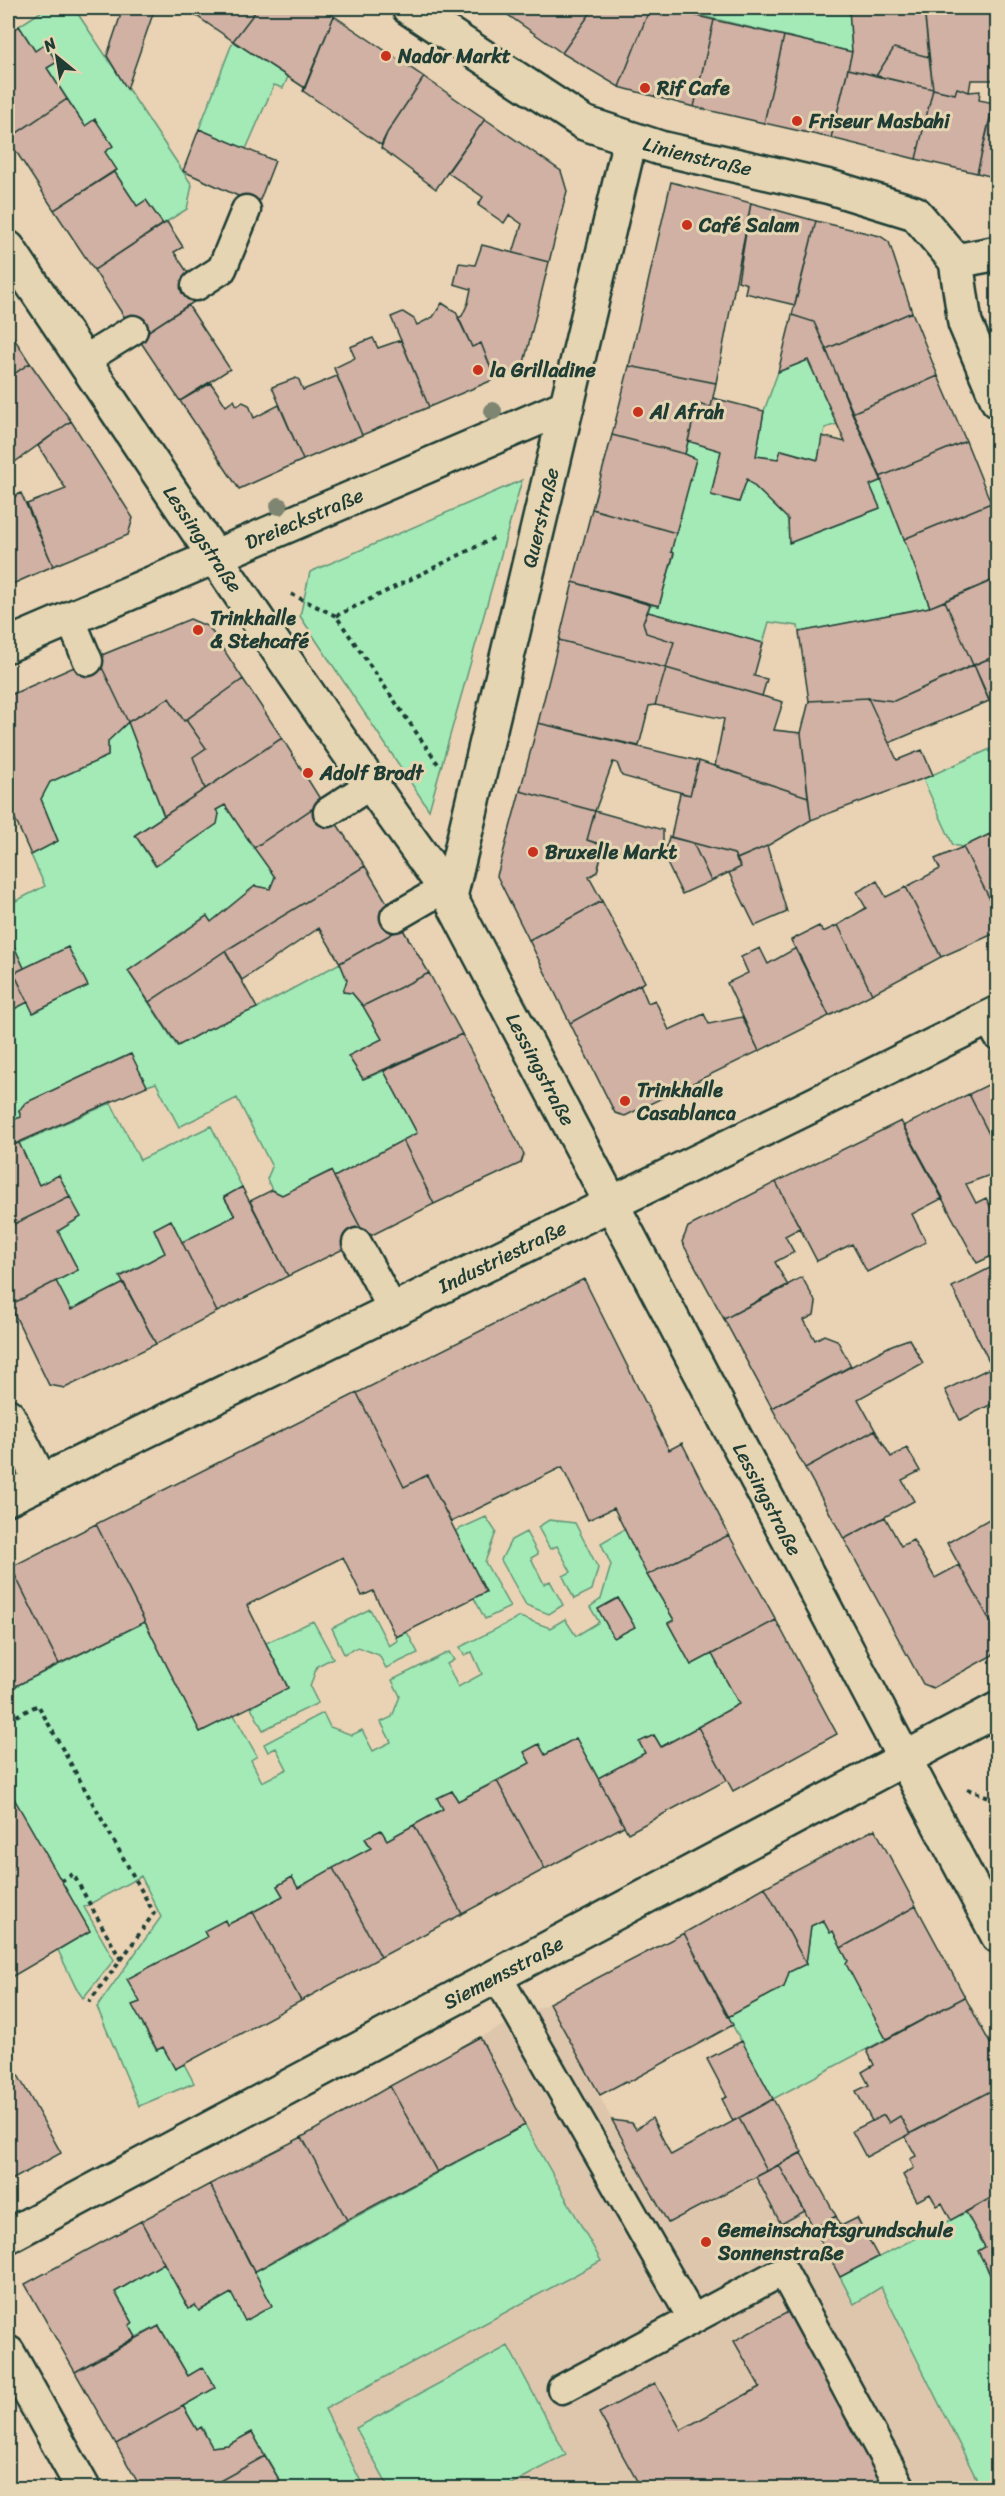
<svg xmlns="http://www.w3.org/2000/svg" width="1005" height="2496" font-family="Sriracha,sans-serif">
	<rect width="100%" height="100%" fill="#e9d3b4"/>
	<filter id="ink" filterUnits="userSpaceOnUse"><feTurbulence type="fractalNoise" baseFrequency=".0167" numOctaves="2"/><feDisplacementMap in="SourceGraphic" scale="12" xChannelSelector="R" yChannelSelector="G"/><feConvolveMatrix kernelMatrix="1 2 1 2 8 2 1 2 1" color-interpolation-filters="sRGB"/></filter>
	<g filter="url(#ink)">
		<!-- built -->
		<path fill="#dec6ad" d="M549,2003L668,2223L779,2165L854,2304L881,2286L981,2488H364L325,2409L600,2261L525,2125L480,2037Z"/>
		<!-- green -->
		<path fill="#a3eab7" stroke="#619476" stroke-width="1.5" fill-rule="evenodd" d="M686,8H849L852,52L686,12Z
			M45,9L78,14L192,185L187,209L163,224L146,200L137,206L114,171L105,152L112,146L95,120L85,126L47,68L57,62L45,44L35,51L19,26Z
			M233,41L288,77L283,88L274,85L246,149L199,129Z
			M808,360L837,424L825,428L818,460L782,450L778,459L756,456L764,411L778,372Z
			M688,441L721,451L711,495L739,502L747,479L788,519L790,543L880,508L870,485L882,480L930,607L799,632L798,626L769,622L763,643L648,612L650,605L659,606L674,554L671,552L674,539L696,459L685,454Z
			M522,480L429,810L300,616L310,572Z
			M128,722L164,816L135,835L155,866L219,814L216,810L225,805L275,877L270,889L255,886L211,922L206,916L128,971L177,1046L206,1030L257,1008L340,963L347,980L344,991L352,993L363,1006L382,1039L349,1056L363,1079L384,1071L417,1133L334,1177L330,1171L282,1195L272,1190L267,1179L272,1167L237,1098L179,1127L156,1083L147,1086L130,1054L25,1103L19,1111L21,1117L10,1121L8,1115V1012L28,1002L34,1013L87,986L68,947L24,968L12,942L8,944V884L16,901L45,886L31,855L58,841L41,799L50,782L108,756V741Z
			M997,746V846L996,847L990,834L963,847L953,845L923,779Z
			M111,1103L140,1160L211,1126L242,1187L224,1197L235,1216L182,1242L171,1220L154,1229L165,1253L120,1276L124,1283L71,1310L56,1281L78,1270L58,1231L80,1217L59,1176L39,1185L19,1143Z
			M486,1517L496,1532L485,1562L510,1607L485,1619L474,1598L486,1592L455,1531Z
			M549,1520L575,1523L598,1568L592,1590L574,1599L563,1576L571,1572L557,1546L550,1549L538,1527Z
			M625,1529L674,1620L668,1623L691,1665L712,1654L739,1704L661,1747L654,1735L640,1742L645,1753L598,1778L576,1738L545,1755L539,1744L525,1752L530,1763L458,1801L452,1791L438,1798L443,1809L387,1840L365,1839L371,1848L298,1888L292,1877L277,1886L283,1896L227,1925L225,1921L204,1931L207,1937L128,1979L140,2002L133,2006L156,2050L163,2047L175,2069L184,2064L194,2083L139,2106L97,2007L161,1917L141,1876L84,1907L114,1960L83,1998L76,1988L58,1950L90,1931L8,1788V1690L145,1622L200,1732L234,1715L257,1756L251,1760L262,1782L287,1769L276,1748L268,1752L264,1744L323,1713L330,1727L352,1735L362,1730L373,1751L391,1742L381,1722L392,1717L400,1696L392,1680L449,1652L454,1660L447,1664L458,1687L482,1674L472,1652L464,1655L460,1647L520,1617L550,1628L565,1619L576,1636L599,1622L590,1607L601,1599L611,1565L601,1543ZM618,1598L634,1627L614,1638L598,1609Z
			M526,1532L538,1554L531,1558L544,1584L550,1581L563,1605L549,1614L526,1605L501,1560L511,1540Z
			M370,1609L389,1646L397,1641L396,1637L407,1632L418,1653L386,1668L379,1655L358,1647L344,1654L332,1628Z
			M313,1621L333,1658L317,1666L310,1687L318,1703L263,1730L251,1707L288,1687L266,1643Z
			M823,1920L830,1933L833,1931L886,2039L773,2099L728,2017L784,1987L789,1972L806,1964L811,1926Z
			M525,2125L601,2261L325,2409L364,2488H266L280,2481L252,2432L228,2445L212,2447L202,2427L197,2430L183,2406L214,2388L202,2368L188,2376L159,2326L136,2337L129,2325L132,2323L115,2292L164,2263L189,2309L195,2305L199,2311L231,2293L245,2320L272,2306L254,2272Z
			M966,2212L985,2247L978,2251L997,2289V2488H981L881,2287L854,2304L840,2277Z
			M508,2346L566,2455L504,2488H389L356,2428Z"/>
		<!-- building -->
		<path fill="#d0b1a3" stroke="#1f3d34" stroke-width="1.5" d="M123,8H155L127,89L107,56Z
			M185,8H258L233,41Z
			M258,8H322L334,16L305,88L233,41Z
			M498,8H594L562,53Z
			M594,8H650L619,87L562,53Z
			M650,8H664L714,20L694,107L619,87Z
			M849,8H924L929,57L894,48L876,76L848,69L852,52Z
			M924,8H996L998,80H971L969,92L957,88L955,94L933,89Z
			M334,16L424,77L387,133L381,145L303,91Z
			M714,20L784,36L764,123L694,107Z
			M19,26L35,51L45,44L57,62L47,68L67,99L8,139V34Z
			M784,36L852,52L831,138L764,123Z
			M894,48L929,57L933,89L876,76Z
			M848,69L933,89L916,159L831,138Z
			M424,77L485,119L436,189L381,148L387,133Z
			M957,88L969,92L980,91L979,100L994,103L977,173L916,159L933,89L955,94Z
			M998,95V178L977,173L995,96Z
			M67,99L85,126L95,119L113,146L105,152L117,170L54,210L8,139Z
			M485,119L561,171L567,191L549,262L513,253L522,224L509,215L504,223L478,205L483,197L447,172Z
			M199,129L275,161L258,205L183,171Z
			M114,171L137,206L146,200L163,224L94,270L54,210Z
			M671,182L751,203L716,383L629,366Z
			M751,203L816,221L795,305L745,293L747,284L738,281Z
			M816,221L880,236L889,242L912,312L826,349L814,322L792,315Z
			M167,222L183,247L174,252L203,296L138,338L94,270Z
			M482,245L549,262L523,367L495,379L481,343L472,347L458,318L462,316L468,303L471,289L454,284L459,263L475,265Z
			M442,303L456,312L472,347L481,343L495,379L429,407L391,317L403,312L414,319L417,325L433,317Z
			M188,305L230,369L180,401L138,338Z
			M912,312L938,376L852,413L826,349Z
			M792,315L814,322L882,480L870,485L880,508L789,543L788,519L747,479L739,502L711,495L721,451L688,441L697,404L711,407L713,398L764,411L756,456L778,459L781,450L818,460L822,436L845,442L808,360L778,372Z
			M8,329L30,363L8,378Z
			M373,338L378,348L401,340L429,407L362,435L334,368L355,358L350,347Z
			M30,363L71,421L8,467V378Z
			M629,366L716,383L711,407L697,404L685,454L612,435Z
			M337,376L362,435L303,460L272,387L296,378L299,380L303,390Z
			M938,376L966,441L880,477L852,413Z
			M211,383L226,406L234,400L237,406L243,402L249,405L254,418L279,405L303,460L239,489L180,401Z
			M71,421L133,518L128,535L53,566L27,504L66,489L38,446Z
			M612,435L685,454L696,459L676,533L592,509Z
			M966,441L991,503L904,539L880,477Z
			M21,493L53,566L8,586V500Z
			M991,503L998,517V578L930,607L904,539Z
			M592,509L676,533L671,552L674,553L659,606L573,582Z
			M998,578V655L973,665L945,601Z
			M573,582L650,605L643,622L646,633L674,642L666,668L559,640Z
			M945,601L973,665L894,701L868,698L809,701L799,632L930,607Z
			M648,612L763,643L754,676L767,679L762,696L666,668L674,642L646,633L643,622Z
			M190,619L209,627L243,679L184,721L169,698L128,722L97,657Z
			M559,640L666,668L655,705L649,706L639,746L538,723Z
			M998,655V719L974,665Z
			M97,657L128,722L108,741V756L50,782L41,799L58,841L31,855L8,803V696Z
			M974,665L989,701L889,743L868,698L894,701Z
			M666,668L783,702L774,730L801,733L808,797L715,766L724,719L655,705Z
			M243,679L282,738L205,789L193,757L206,748L186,720Z
			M169,698L184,721L186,720L206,748L193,757L205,789L164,816L128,722Z
			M868,698L897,760L922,750L933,775L811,820L801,733L809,701Z
			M538,723L699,761L690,795L622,776L617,763L613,762L595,811L520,791Z
			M282,738L322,802L254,848L225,805L216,810L219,814L217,824L156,866L135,835Z
			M699,761L808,797L811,820L767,846L737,859L734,854L671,837L680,793L690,795Z
			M520,791L595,811L587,840L604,846L597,872L589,877L602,901L529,940L497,876Z
			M322,802L365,866L225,951L149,1002L128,971L207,916L211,922L255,886L270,889L275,877L254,848Z
			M595,811L663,830V853L654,861L587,840Z
			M990,834L996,847L998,846V915L963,847Z
			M669,837L693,843L711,881L682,894L664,857Z
			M693,843L734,854L741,867L711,881Z
			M767,846L787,912L755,926L729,873L741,867L736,859Z
			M963,847L998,915V932L941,957L906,887L940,869L935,859Z
			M365,866L402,928L340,963L319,928L242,980L225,951Z
			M877,881L886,897L906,887L941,957L872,994L838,925L866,908L857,892Z
			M602,901L645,982L570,1023L529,940Z
			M838,925L872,994L829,1016L791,940L819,926L823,932Z
			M402,928L429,973L363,1006L352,993L343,992L347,980L340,963Z
			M12,942L24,968L8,976V944Z
			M68,947L88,986L33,1013L14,973Z
			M760,948L768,964L796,948L829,1016L759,1051L727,983L748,973L741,957Z
			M225,951L257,1008L206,1030L178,1046L149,1002Z
			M14,973L28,1002L8,1012V976Z
			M429,973L462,1034L363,1079L348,1056L382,1039L363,1006Z
			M640,984L648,1003L655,1000L669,1030L704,1014L709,1024L742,1017L759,1051L625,1116L615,1113L570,1023Z
			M462,1034L524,1154L521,1163L434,1204L403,1140L417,1133L384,1071Z
			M131,1054L147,1086L8,1147V1115L10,1121L21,1117L19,1111L25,1103Z
			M998,1080V1152L969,1094Z
			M969,1094L998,1152V1172L966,1184L976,1203L986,1198L998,1221V1253L977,1263L903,1126Z
			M901,1121L943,1198L912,1214L926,1242L867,1272L852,1244L817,1261L776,1182Z
			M403,1140L434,1204L366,1238L334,1177Z
			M19,1143L39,1185L59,1175L70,1197L8,1227V1147Z
			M331,1171L366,1238L288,1276L250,1201L272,1190L282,1195Z
			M776,1182L800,1228L785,1236L794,1252L775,1262L788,1286L724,1319L682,1242L688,1227Z
			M242,1187L288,1276L217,1312L182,1242L235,1216L224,1197Z
			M70,1197L81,1217L58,1231L78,1270L10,1305L8,1300V1227Z
			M171,1220L217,1312L156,1344L120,1277L165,1253L154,1229Z
			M998,1264V1401L960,1420L945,1390L992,1367L952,1287Z
			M802,1277L816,1303L814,1315L804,1320L815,1340L824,1335L837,1340L851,1366L772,1408L724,1319Z
			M584,1279L669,1450L682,1443L729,1535L647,1575L614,1508L588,1520L562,1467L451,1522L427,1475L404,1487L357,1393Z
			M56,1281L71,1310L124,1283L156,1344L65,1388L49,1385L10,1305Z
			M909,1339L923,1363L858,1399L875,1430L805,1468L772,1408L892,1345Z
			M357,1393L404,1487L427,1475L486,1592L396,1637L373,1591L362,1596L343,1557L247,1605L288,1688L200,1732L96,1524Z
			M875,1430L891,1457L907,1448L920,1471L902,1480L914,1501L844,1539L805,1468Z
			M998,1514V1635L947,1543Z
			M885,1517L901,1546L913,1540L935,1578L959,1565L998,1635V1652L933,1688L923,1684L844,1539Z
			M96,1524L145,1622L59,1664L11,1567Z
			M729,1535L776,1620L691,1665L668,1623L674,1620L647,1575Z
			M11,1567L59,1664L8,1690V1568Z
			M618,1598L635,1627L614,1638L598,1609Z
			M776,1620L837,1734L733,1791L698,1727L739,1704L712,1654Z
			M698,1727L727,1780L628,1833L598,1778L645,1753L639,1742L654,1735L661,1747Z
			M576,1738L624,1826L545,1869L497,1781L530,1763L524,1752L539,1744L545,1755Z
			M497,1781L545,1869L462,1914L414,1825L443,1809L437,1798L452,1791L458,1801Z
			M8,1788L90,1931L8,1979Z
			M414,1825L462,1914L381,1957L333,1868L371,1848L365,1838L381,1830L387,1840Z
			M875,1829L916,1906L841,1948L833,1931L830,1933L823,1920L811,1926L806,1964L765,1887Z
			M333,1868L381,1957L301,2001L253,1912L283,1896L277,1886L292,1877L298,1888Z
			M765,1887L806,1964L789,1972L784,1987L728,2017L684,1933Z
			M916,1906L965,1997L886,2039L846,1964L848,1961L841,1948Z
			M253,1912L301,2001L175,2069L163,2047L157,2050L132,2005L140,2002L127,1979L207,1937L204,1931L225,1920L227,1925Z
			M684,1933L733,2025L627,2083L626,2081L600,2095L549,2003Z
			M965,1997L998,2058V2087L910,2134L900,2116L889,2123L884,2115L872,2121L856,2091L869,2085L862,2072L874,2065L867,2050Z
			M480,2037L525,2125L437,2172L390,2086Z
			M742,2041L773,2099L733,2121L722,2099L727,2097L707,2059Z
			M8,2057L61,2153L8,2182Z
			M390,2086L437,2172L347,2220L302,2137Z
			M998,2087V2194L951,2220L942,2203L937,2206L930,2194L917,2201L903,2175L914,2168L910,2159L916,2156L905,2136Z
			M773,2099L802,2152L767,2171L739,2118Z
			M884,2115L889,2123L900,2116L910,2134L866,2157L852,2131Z
			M652,2118L671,2155L739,2118L767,2171L668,2223L612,2120L632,2123L636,2129Z
			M302,2137L347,2220L254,2272L210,2184Z
			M801,2153L836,2216L814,2228L779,2165Z
			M779,2165L805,2211L781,2224L756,2177Z
			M210,2184L272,2306L245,2321L231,2293L199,2311L195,2305L189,2309L141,2221Z
			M998,2194V2289L978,2251L985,2247L966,2212Z
			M836,2216L841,2226L857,2218L878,2257L840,2277L814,2228Z
			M141,2221L164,2263L115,2292L133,2323L129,2325L136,2337L75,2372L25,2284Z
			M790,2311L886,2488H641L599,2413L655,2383L681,2430L760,2387L734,2341Z
			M159,2326L188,2376L203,2367L215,2388L116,2444L75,2372Z
			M183,2406L197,2430L201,2427L212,2447L228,2445L252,2432L265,2456L207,2488H141L116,2444Z
			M265,2456L280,2481L266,2488H207Z"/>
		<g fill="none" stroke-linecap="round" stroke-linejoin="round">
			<!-- service casing -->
			<g stroke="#1f3d34" stroke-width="33">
				<path id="service" d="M196,286L222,269L246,210
					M83,361L133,330
					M70,618L88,661
					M328,812L370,785
					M395,917L445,888
					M988,1017L998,1036
					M357,1243L393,1310
					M497,1976L692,2318
					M562,2389L783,2271L901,2488"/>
			</g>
			<!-- minor casing -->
			<g stroke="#1f3d34" stroke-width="38">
				<g id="minor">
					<path id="s1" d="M409,8L584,123L660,148L830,187L915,213L956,261L998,253"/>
					<path id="s2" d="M8,248C152,462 293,678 445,888L998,1936"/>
					<path d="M956,261L965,323L998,401"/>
					<path id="s3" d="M8,645L567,406"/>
					<path id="s4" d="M450,897L630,140"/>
					<path d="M8,1416L41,1482"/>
					<path id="s5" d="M8,1498L811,1106L998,1013"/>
					<path id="s6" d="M8,2236L998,1709"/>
					<path d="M8,2353L83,2488"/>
				</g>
			</g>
			<!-- path -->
			<path stroke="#1f3d34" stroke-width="4" stroke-dasharray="4.5 4.5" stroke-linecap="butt" d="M291,594L336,616L438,764
				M336,616L494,538
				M8,1720L38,1705L154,1913L121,1960
				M967,1789L992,1798L998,1809
				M992,1798L998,1795
				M61,1881L73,1874L121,1960L89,2002"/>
			<!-- service -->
			<use href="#service" stroke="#e6d5b2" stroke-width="28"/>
			<!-- minor -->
			<use href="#minor" stroke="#e6d5b2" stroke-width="33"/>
		</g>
		<!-- trees -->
		<g fill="#7e8571">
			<circle cx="493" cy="411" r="9"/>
			<circle cx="279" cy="506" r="9"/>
		</g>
	</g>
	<!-- markers -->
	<g fill="#c8321e" stroke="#e6d5b2" stroke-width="2">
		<circle cx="386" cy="56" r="6"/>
		<circle cx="645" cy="88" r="6"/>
		<circle cx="797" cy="121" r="6"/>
		<circle cx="687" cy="225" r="6"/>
		<circle cx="478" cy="370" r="6"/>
		<circle cx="638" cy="412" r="6"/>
		<circle cx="198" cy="630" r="6"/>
		<circle cx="308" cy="773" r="6"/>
		<circle cx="533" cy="852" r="6"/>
		<circle cx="625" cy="1101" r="6"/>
		<circle cx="706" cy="2242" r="6"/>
	</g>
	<g text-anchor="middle" stroke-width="6" stroke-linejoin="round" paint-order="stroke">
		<!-- poi labels -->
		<g font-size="20" font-weight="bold" fill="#1f3d34" stroke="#e6d5b2" text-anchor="start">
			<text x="398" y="63">Nador Markt</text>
			<text x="657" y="95">Rif Cafe</text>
			<text x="809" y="128">Friseur Masbahi</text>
			<text x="699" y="232">Café Salam</text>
			<text x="490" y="377">la Grilladine</text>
			<text x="650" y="419">Al Afrah</text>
			<text x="210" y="625">Trinkhalle<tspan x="210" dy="23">&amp; Stehcafé</tspan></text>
			<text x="320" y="780">Adolf Brodt</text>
			<text x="545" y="859">Bruxelle Markt</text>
			<text x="637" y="1097">Trinkhalle<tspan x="637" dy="23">Casablanca</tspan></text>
			<text x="718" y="2237">Gemeinschaftsgrundschule<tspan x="718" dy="23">Sonnenstraße</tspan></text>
		</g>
		<!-- street labels -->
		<g font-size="20" fill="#1f3d34" stroke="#e6d5b2">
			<text dy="7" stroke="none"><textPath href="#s1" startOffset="328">Linienstraße</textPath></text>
			<text dy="7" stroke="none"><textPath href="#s3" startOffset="322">Dreieckstraße</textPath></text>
			<text dy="7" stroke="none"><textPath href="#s4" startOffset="390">Querstraße</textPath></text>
			<text dy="7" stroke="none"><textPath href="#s2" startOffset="350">Lessingstraße</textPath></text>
			<text dy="7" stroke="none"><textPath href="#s2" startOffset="980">Lessingstraße</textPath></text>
			<text dy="7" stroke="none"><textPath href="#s5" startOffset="550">Industriestraße</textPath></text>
			<text dy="7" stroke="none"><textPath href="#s2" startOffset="1466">Lessingstraße</textPath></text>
			<text dy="7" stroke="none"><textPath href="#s6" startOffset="561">Siemensstraße</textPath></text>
		</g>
	</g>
	<!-- margin -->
	<rect width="1005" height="2496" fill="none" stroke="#e6d5b2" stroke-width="30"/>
	<rect x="15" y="15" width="975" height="2466" fill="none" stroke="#1f3d34" stroke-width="2" filter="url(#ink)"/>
	<!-- north arrow -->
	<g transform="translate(57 57) rotate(330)" stroke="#e6d5b2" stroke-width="4.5" paint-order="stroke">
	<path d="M0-4.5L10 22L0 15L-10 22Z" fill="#1f3d34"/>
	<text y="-9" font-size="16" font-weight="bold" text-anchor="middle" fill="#1f3d34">N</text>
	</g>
</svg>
